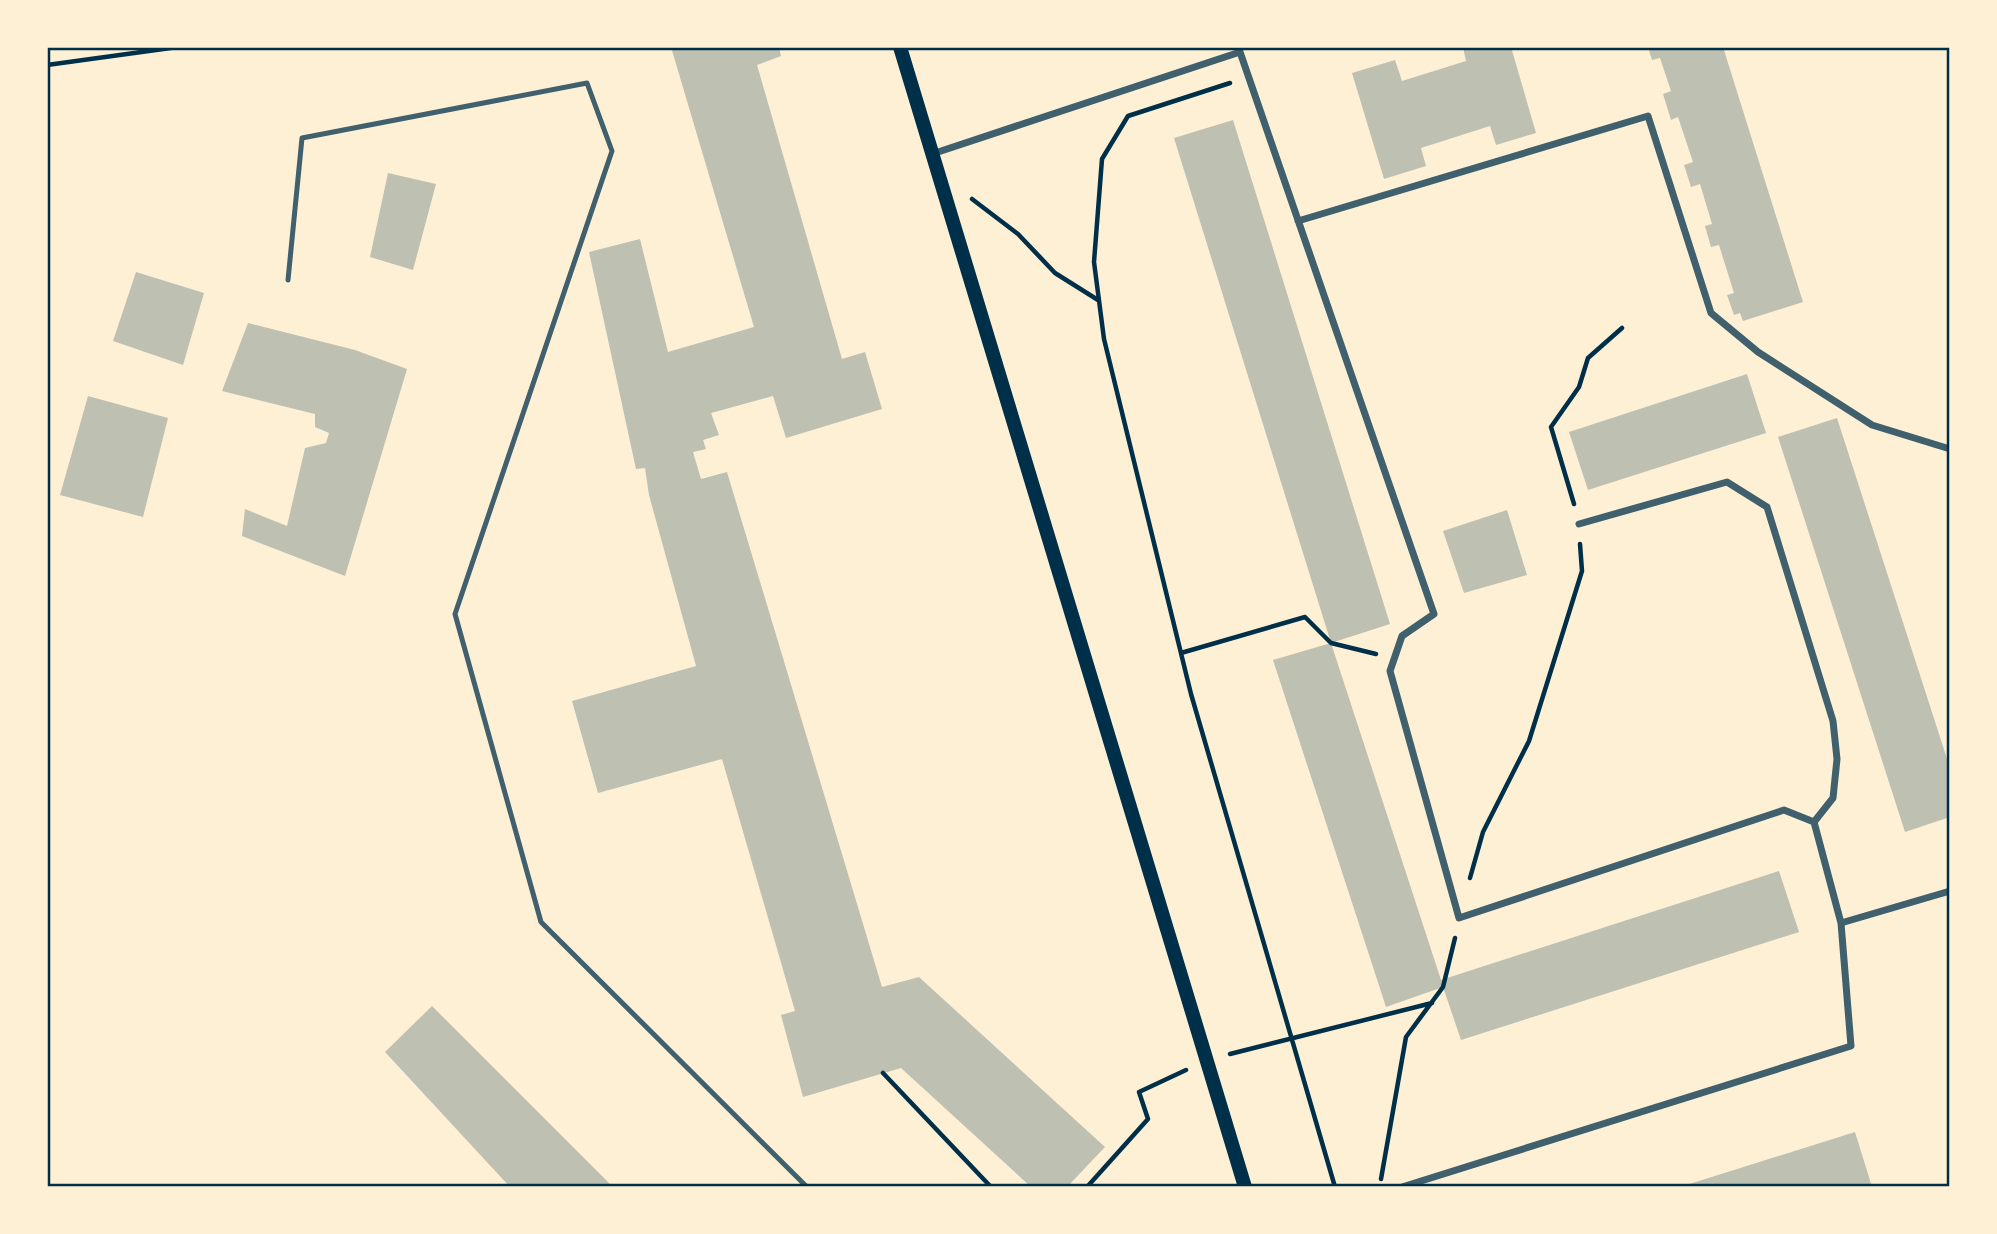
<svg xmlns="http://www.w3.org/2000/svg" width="1997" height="1234" font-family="'Work Sans',sans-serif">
	<rect width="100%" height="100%" fill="#fdf0d5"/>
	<!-- building -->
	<path fill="#bec0b2" d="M671,47H779L781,56L757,65L842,359L865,352L882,409L786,438L773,396L711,413L719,435L703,440L706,449L693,452L701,479L727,472L882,987L919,977L1105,1147L1067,1187H1031L901,1068L803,1097L781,1015L795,1011L722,759L598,793L572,701L696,666L649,495L645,468L636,469L589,252L640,239L668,352L754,327Z
		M1463,47H1511L1536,133L1496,145L1490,126L1421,148L1426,166L1384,179L1352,73L1395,60L1402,81L1466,61Z
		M1648,47H1723L1803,302L1743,321L1740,313L1734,315L1727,295L1734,293L1719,245L1711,247L1705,226L1712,224L1700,184L1691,187L1684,165L1693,162L1678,117L1671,120L1663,94L1671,91L1660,58L1652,60Z
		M1233,120L1390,624L1331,643L1174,138Z
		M388,173L436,184L413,270L370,257Z
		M136,272L204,293L183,365L113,341Z
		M248,323L355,350L407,369L345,576L242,536L245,509L287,526L305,448L326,443L329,433L315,427V414L222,391Z
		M1747,374L1766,433L1588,490L1569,432Z
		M88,396L168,418L143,517L60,495Z
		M1837,418L1950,768V817L1905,832L1778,437Z
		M1507,510L1527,575L1464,593L1443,531Z
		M1331,643L1441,980L1779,871L1799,932L1461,1040L1443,987L1386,1007L1273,660Z
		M432,1006L613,1187H510L385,1052Z
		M1855,1132L1872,1187H1683V1186Z"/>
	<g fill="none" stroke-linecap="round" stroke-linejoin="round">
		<!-- path -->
		<path stroke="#003049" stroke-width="4.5" d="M47,65L178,47
			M1230,83L1128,116L1102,159L1094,262L1104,339L1191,694L1335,1187
			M972,199L1018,234L1055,273L1098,300
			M1574,504L1551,427L1579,387L1588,358L1622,328
			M1181,653L1305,617L1331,643L1376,654
			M1470,878L1483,832L1529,741L1582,571L1580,544
			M1230,1054L1432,1003
			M883,1073L991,1187
			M1381,1179L1406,1037L1443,987L1455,938
			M1087,1187L1148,1119L1139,1092L1186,1070"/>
		<!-- service -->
		<path stroke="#3f606c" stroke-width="5" d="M288,280L302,138L587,83L612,151L455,614L541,922L807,1187"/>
		<!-- minor -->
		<path stroke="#3f606c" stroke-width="7" d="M932,154L1240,52L1434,614L1402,636L1390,671L1459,918L1784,810L1814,822L1841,923L1851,1046L1402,1187
			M1298,221L1648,116L1711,313L1758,352L1872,425L1950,449
			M1579,524L1727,482L1767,507L1833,721L1837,759L1833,798L1814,822
			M1841,923L1950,891"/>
		<!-- secondary -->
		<path stroke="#003049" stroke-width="14" d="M900,47L1245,1187"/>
	</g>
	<!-- border -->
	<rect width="1997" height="1234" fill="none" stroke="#fdf0d5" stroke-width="98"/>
	<rect x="49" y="49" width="1899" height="1136" fill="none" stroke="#003049" stroke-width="2.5"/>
</svg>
